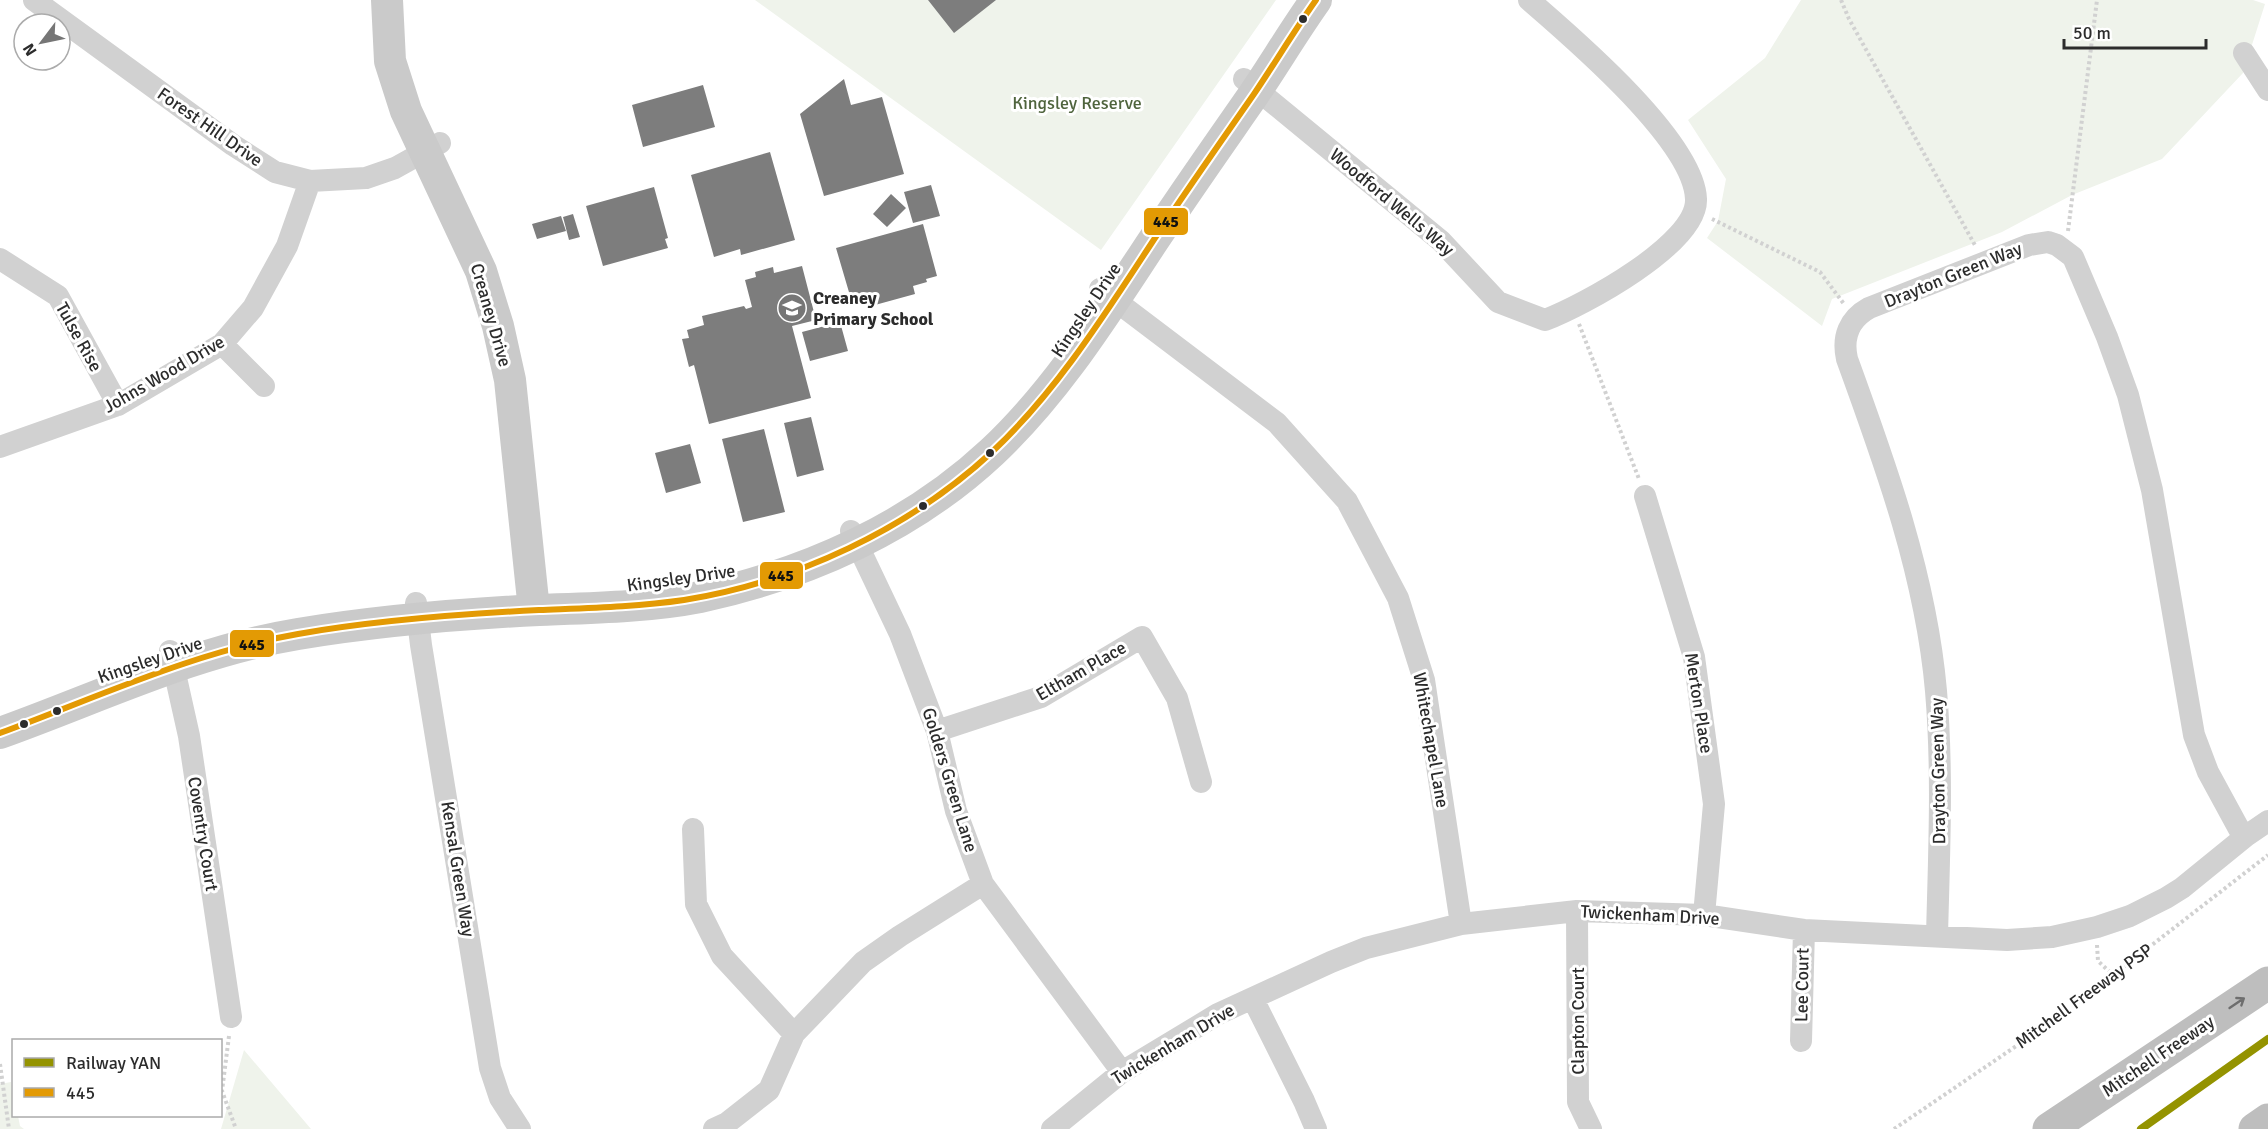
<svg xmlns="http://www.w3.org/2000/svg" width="2268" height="1129" font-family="Signika,sans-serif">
	<rect width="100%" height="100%" fill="#fff"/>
	<!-- green -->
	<path fill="#eff3eb" d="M755,0H1276L1101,250Z
		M1801,0H2253L2265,4L2243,73L2162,159L2072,195L2002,232L1832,299L1822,326L1707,238L1718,221L1726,179L1688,120L1765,58Z
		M244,1050L311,1129H221Z
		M11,1082L14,1116H18L20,1126L24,1129H0V1084Z"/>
	<!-- building -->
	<path fill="#7d7d7d" d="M928,0H996L954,33Z
		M844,79L851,105L882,97L904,174L824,196L800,114Z
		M703,85L715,127L643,147L632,105Z
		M770,152L795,240L741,255L740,249L714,257L691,175Z
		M931,185L940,216L913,223L904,192Z
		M654,187L668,238L665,239L668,248L603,266L586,206Z
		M891,194L906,208L887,227L873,214Z
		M573,214L580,237L569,240L563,217Z
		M561,216L566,231L537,239L532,224Z
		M923,224L937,276L926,279L927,282L913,286L915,294L875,305L872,293L851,299L836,248Z
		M802,266L816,320L792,326L811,398L709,424L694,365L689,367L682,339L689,338L687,330L704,325L702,316L744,306L746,309L752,307L745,280L756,277L755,272L773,267L774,273Z
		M840,322L848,351L810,361L802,332Z
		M811,417L824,470L797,477L784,423Z
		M764,429L785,512L743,522L722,439Z
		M690,444L701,483L666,493L655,453Z"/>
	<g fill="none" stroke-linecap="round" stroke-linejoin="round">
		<!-- path -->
		<path stroke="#d1d1d1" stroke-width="4" stroke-dasharray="3 3" stroke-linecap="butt" d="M1841,0L1849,19L1976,247
			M1712,219L1820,272L1844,304
			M2068,231L2097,0
			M1579,324L1639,479
			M2097,945L2098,961L2114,976
			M229,1036L222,1091L236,1129
			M0,1064L9,1129
			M1894,1129L2059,1017L2268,855"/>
		<!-- street -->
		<path stroke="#d1d1d1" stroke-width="22" d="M34,0L233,145L275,172L310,181L366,178L395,168L440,143
			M2244,53L2268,90
			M1244,79L1441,241L1498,302L1545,320C1582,306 1698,244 1696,199C1694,141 1573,38 1529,0
			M0,259L58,296L118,405
			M1100,289L1277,423L1347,501L1398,598L1424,680L1461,924
			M222,344L264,386
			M0,447L118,405L222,344L253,308L287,246L310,181
			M1645,496L1694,657L1714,804L1704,915
			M851,531L900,634L937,731L956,811L983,884L1122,1072
			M416,603L421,645L490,1068L500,1098L520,1129
			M170,651L189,736L231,1017
			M937,731L1041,697L1142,637L1177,698L1201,782
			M693,829L696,904L722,956L794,1034
			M1577,911L1578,1102L1591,1129
			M1937,936C1939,854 1943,773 1936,691C1926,576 1886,466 1847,359C1842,337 1849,319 1869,308L2029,245L2048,242L2057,245L2073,257L2107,337L2128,395L2152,490L2194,735L2208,772L2239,829L2246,836
			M1253,999L1304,1101L1316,1129
			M1801,1041L1804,930
			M714,1129L727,1123L769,1090L794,1034L863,962L900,936L983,884
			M1052,1129L1122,1072L1218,1014L1331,962L1366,948L1461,924L1577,911L1704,915L1804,930L2007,940L2052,937L2097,927L2130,916L2166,898L2182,888L2246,836L2268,821"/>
		<!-- secondary -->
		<path stroke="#cacaca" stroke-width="32" d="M387,0L390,61L406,111L481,271L498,326L510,380L534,610
			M0,733C98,698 194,651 298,634C377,621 459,614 539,610C591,608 649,607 700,597C807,574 912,527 992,452C1057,391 1104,315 1153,241C1186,191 1220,143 1254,94C1275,63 1294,31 1316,0"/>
		<!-- highway -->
		<path stroke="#bebebe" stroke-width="33" d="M2049,1129L2268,983
			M2255,1129L2268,1120"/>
		<!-- bus-1 casing -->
		<g stroke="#fff" stroke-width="10">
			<path id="bus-1" d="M0,733C98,697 194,652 298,634C377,620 459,614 539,610C587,608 636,607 684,600C796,582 909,529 992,452C1057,391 1105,314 1153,241C1186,191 1220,143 1254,94C1275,63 1294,31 1316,0"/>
		</g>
		<!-- bus-1 -->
		<use href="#bus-1" stroke="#e39a04" stroke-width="6"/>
		<!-- rail-1 casing -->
		<g stroke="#fff" stroke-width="12">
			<path id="rail-1" d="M2141,1129L2268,1039"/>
		</g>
		<!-- rail-1 -->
		<use href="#rail-1" stroke="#949300" stroke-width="8"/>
	</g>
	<!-- one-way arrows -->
	<defs><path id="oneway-shaft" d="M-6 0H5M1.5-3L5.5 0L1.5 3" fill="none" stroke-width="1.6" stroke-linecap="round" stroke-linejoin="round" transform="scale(1.5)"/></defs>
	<use stroke="#6e6e6e" href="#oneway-shaft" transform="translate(2237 1003) rotate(-34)"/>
	<!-- icons -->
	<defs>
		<g id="school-disc" transform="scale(1.5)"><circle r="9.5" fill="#767676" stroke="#fff"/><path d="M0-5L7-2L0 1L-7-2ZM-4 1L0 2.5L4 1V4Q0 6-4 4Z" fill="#fff"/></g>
	</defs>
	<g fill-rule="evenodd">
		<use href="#school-disc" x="792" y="308"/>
	</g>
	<!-- markers -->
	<g fill="#2c2c2c" stroke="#fff" stroke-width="2">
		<circle cx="1303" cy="19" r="5"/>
		<circle cx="990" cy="453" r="5"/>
		<circle cx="923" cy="506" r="5"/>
		<circle cx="57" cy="711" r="5"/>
		<circle cx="24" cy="724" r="5"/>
	</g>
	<g text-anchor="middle" stroke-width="6" stroke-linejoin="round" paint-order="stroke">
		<!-- park labels -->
		<g font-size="18" fill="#4f643d" stroke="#fff">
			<text x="1077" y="109">Kingsley Reserve</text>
		</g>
		<!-- street labels -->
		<g font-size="18" fill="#2c2c2c" stroke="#fff">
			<text transform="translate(210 127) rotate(35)" y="6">Forest Hill Drive</text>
			<text transform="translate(1392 202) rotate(40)" y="6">Woodford Wells Way</text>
			<text transform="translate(1953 275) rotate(-22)" y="6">Drayton Green Way</text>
			<text transform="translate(1086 310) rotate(-56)" y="6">Kingsley Drive</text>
			<text transform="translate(491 315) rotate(74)" y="6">Creaney Drive</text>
			<text transform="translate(79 337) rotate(61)" y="6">Tulse Rise</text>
			<text transform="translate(164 374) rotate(-30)" y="6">Johns Wood Drive</text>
			<text transform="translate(681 578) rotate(-8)" y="6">Kingsley Drive</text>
			<text transform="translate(150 660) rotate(-19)" y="6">Kingsley Drive</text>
			<text transform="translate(1081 671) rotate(-30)" y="6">Eltham Place</text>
			<text transform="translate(1699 703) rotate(81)" y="6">Merton Place</text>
			<text transform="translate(1431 740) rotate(80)" y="6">Whitechapel Lane</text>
			<text transform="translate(1938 771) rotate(-91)" y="6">Drayton Green Way</text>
			<text transform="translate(950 780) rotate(73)" y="6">Golders Green Lane</text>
			<text transform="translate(203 834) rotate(81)" y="6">Coventry Court</text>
			<text transform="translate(458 869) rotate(81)" y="6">Kensal Green Way</text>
			<text transform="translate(1650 915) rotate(3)" y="6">Twickenham Drive</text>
			<text transform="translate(1802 985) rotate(-89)" y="6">Lee Court</text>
			<text transform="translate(2084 996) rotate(-36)" y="6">Mitchell Freeway PSP</text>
			<text transform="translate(1578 1021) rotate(-90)" y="6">Clapton Court</text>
			<text transform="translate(1173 1044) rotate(-31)" y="6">Twickenham Drive</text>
			<text transform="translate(2158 1056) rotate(-34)" y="6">Mitchell Freeway</text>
		</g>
		<!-- poi labels -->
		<g font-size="18" font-weight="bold" fill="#2c2c2c" stroke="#fff" text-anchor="start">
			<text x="813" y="304">Creaney<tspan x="813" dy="21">Primary School</tspan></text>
		</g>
	</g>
	<g stroke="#fff" stroke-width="2">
		<rect x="1143" y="207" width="46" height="29" rx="6" fill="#e39a04"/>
		<rect x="759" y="561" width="45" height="29" rx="6" fill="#e39a04"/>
		<rect x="229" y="629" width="46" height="29" rx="6" fill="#e39a04"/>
	</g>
	<g font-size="16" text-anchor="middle" font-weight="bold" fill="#111">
		<text x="1166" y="227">445</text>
		<text x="781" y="581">445</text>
		<text x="252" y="650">445</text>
	</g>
	<!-- legend -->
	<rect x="12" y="1039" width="210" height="78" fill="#ffffff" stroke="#ababab" stroke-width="1.5"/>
	<rect x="24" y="1058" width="30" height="9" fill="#949300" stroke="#ababab" stroke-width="1.5"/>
	<text x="66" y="1069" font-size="18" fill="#2c2c2c">Railway YAN</text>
	<rect x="24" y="1088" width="30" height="9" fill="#e39a04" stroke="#ababab" stroke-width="1.5"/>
	<text x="66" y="1099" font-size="18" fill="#2c2c2c">445</text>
	<!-- north arrow -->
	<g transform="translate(42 42) rotate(238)"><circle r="28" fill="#ffffff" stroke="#ababab" stroke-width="1.5"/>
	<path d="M0-4.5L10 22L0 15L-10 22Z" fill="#767676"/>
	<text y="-9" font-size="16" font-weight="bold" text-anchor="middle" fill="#2c2c2c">N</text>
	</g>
	<!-- scale -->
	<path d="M2064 39v9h142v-9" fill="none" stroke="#2c2c2c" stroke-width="3"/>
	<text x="2073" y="39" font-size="18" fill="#2c2c2c" stroke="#ffffff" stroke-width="4.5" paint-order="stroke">50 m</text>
</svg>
